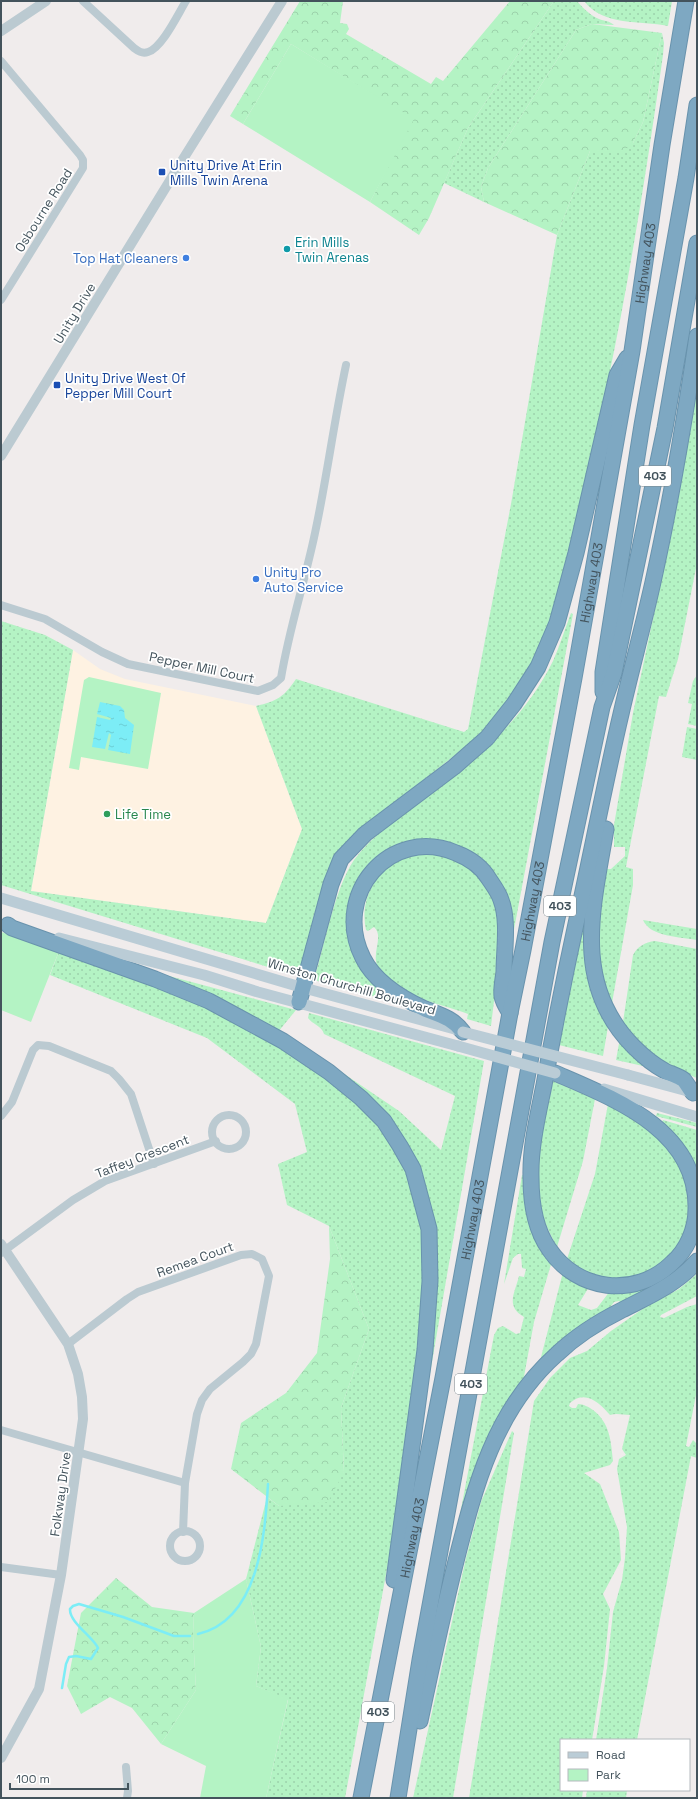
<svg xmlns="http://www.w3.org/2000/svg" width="698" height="1799" font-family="'Space Grotesk',sans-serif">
	<defs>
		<pattern id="grass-dots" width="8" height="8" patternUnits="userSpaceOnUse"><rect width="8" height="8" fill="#b4f3c4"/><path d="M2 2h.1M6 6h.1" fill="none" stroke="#9cd2ab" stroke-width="1.8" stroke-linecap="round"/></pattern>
		<pattern id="forest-crowns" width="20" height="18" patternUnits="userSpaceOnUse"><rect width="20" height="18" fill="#b4f3c4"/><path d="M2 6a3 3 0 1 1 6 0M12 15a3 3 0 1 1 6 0" fill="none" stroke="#9cd2ab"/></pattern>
		<pattern id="water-ripples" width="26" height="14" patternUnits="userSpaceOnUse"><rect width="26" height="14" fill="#7cedf6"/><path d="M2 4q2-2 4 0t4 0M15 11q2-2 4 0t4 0" fill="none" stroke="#6ccdd5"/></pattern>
	</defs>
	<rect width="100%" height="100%" fill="#f0ecec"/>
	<!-- commercial -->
	<path fill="#fef2e2" d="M73,650L100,669L125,679L256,706L302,829L266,923L31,891Z"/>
	<!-- grass -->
	<path fill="url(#grass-dots)" d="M554,1H577C584,9 590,15 599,19C604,21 610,21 614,25L592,24L576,30L488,168L481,187L484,202L444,183L468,128Z
		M584,1H672L668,26C640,20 604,27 584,1Z
		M662,33L664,43L663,55C642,205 617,356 580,503C568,551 560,603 539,648C524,681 503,711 478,737L355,834L326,881L314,915L302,967L294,975L1,885V621L45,635L73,650L31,891L266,923L302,829L256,706C277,701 284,697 296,679L464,732L468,729L511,504L557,235L590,151L633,143L643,122Z
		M697,375V563L678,659L666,697L659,696L626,867L633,869V885L612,1003C606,989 601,974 599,959C595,929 602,898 606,869H611L625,856V847H614V825L633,713L673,524Z
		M571,613L573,614L510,951V913L451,845L377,862L350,930L401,1004L314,980C324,946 335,888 354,860C374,833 403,815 429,794C479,755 524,720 553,661C560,645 565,629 571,613Z
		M697,675V726L688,724L692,704L688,703L693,681Z
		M687,727L697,729V760L682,757Z
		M429,853L457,859L480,875L495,902L499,931L498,968L491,1026L467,1019L468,1014C453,1008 430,1003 418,997C407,991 382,976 377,965C372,952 384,936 374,927L368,931L366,930C360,903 372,876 396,862C406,856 418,855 429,853Z
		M587,893L586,920L609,1021L603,1056L559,1045L563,1025H561L571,975H573Z
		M643,920L697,929V940C681,937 650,937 643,920Z
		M655,941L697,949V1078C683,1073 665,1059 652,1058L623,1022L633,955C637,947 645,942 655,941Z
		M59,951L200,1003L276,1043L348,1094L374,1121L389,1140L410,1177L422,1221L425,1272L411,1411L398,1509L345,1798H266L288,1700L256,1686L261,1647L246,1579L267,1497L279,1506L344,1472L341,1408L369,1329L329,1226L287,1205L278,1164L307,1152L295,1104L207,1038L50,975Z
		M158,973L296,1010L278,1032Z
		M309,1013L484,1061L423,1414L427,1364L420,1175L334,1067L399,1111L441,1150L455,1096L324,1034C322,1026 312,1024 308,1018Z
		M620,1038L644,1063L643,1066L616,1060Z
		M553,1081L595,1099L583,1161L557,1247C550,1234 543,1220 540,1206C533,1178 542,1131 546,1101H549Z
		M608,1104C622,1113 637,1120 650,1129C658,1135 671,1151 676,1159C683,1169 686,1183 687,1194C689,1209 689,1225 682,1239C669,1264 639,1281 611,1279C594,1278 580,1269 567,1259L595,1174Z
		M657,1113L697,1123V1127L656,1116Z
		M663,1120L697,1130V1182L661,1124Z
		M522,1175L526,1177L552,1261L534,1322L523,1382L458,1525L494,1335L498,1328L503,1326L516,1334L520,1333L524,1317C505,1306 515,1293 519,1276L524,1277L526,1269L522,1268L521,1254H518L513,1258L504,1284Z
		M563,1272L589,1287L578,1305L591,1310L597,1308L610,1291L648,1285L649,1288L621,1303L619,1301L614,1302L609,1309L540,1361Z
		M697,1274V1296L661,1315L660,1317L664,1318L687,1307L697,1304V1390L686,1446L689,1447L693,1440L697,1444V1458L691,1456L637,1740H596L607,1668L613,1612L622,1580L625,1558L627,1527L617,1469L619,1459L626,1455L622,1449L630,1415C623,1415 617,1413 610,1415C600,1403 585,1389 570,1403L569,1406L572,1408H576L578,1404C583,1404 589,1407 593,1410C610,1423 611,1441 613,1461L610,1465L584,1473L600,1484L619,1532L621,1560L603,1594L610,1609L604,1666L592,1740H561V1790H583L582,1798H469L534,1401L550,1378L570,1358L587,1351L611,1331L644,1308L679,1289Z
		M512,1431L514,1433L453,1798H413L466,1558L481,1502Z
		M587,1790H627L626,1798H586Z"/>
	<!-- forest -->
	<path fill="url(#forest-crowns)" d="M300,1H343L340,23L347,24L349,29L346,34L431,84L436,77L443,81L510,1H554L468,128L429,218L419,235L370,202L412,119L291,44L243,124L230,116Z
		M592,24L662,33L643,122L633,143L622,153L590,151L557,235L484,202L481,187L488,168L576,30Z
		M329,1226L369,1329L341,1408L344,1472L328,1502L279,1506L231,1469L241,1423L286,1393L317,1353L330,1259Z
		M116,1578L152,1607L194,1613L193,1634L196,1690L161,1744L132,1708L110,1697L81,1714L67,1686L81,1613Z"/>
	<!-- park -->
	<path fill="#b4f3c4" d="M291,44L414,119L370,202L243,124Z
		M89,677L161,693L148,769L81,757L79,770L69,768L84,680Z
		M1,932L59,951L31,1022L1,1010Z
		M246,1579L261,1647L256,1686L288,1699L266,1798H200L206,1766L161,1744L196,1690L193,1634L194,1613Z"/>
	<!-- water -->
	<path fill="url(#water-ripples)" d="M100,702L120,706L124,710L125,718L134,725L130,754L108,750L111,735L109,733L105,749L92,747L97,717L110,720L111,718L97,714Z"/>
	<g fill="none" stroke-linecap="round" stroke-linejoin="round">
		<!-- stream -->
		<path stroke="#7cedf6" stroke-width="2.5" d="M198,1634C259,1620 265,1535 268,1484
			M62,1688L66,1664L69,1657L76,1656L91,1659L98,1648C93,1637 69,1622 70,1609L73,1606L79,1604L123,1617L174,1636H190"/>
		<!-- motorway casing -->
		<g stroke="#6993ad" stroke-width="17">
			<g id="motorway">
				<path d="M603,692V672L642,425L686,178L697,105"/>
				<path d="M606,829C593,906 571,984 634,1047C643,1056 654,1065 665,1071C671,1074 679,1076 684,1080C687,1084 690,1089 693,1093"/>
				<path d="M8,925L12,928L155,979L209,1001L283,1041L329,1072L361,1098L384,1121L400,1146L413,1169L429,1229L430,1281L425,1350L394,1580"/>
				<path d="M299,1002L331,884L341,859L365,834L454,767L487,738L514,704L538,667L557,623L576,553L617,375L627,358"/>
				<path d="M463,1032C453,1018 440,1015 425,1009C401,998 375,982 363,958C331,895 390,825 456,853C469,858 482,867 489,879C493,885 499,893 501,900C509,921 504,950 504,972C503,980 501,989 502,996C503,1002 507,1008 510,1013"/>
				<path d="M555,1073C615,1099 698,1130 696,1209C696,1229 687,1250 672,1263C635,1299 577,1291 549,1249C535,1229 531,1202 531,1178C530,1147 538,1115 544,1085C554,1029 565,974 577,919C592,851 605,782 621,714C631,670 643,627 653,582C671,501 685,418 697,336"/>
				<path d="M420,1721C431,1669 442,1617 455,1565C475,1486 494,1410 557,1354C576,1336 598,1322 622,1310C649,1296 676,1285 697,1261"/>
				<path id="s1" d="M361,1798L443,1378L510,1013L523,950L574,678L632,351L662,145L686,1"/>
				<path d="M398,1798L420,1660L552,942L602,707L614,673L665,428L697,243"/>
			</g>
		</g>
		<!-- minor -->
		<path stroke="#bbcad1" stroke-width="8" d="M83,1L134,48C138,51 142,54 148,52C162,48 178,14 186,1
			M1,61L80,155L83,160V168L1,300
			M1,605L45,619L102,652L128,664L258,691L273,685L281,678C289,629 305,581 315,533C327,477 334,421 346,365
			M212 1132a17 17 0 1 1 34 0a17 17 0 1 1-34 0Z
			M1,1116L12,1102L33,1050L38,1045L49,1046L111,1071L119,1079L131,1094L154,1164
			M1,1253L73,1200L105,1181L216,1141
			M68,1344L127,1299L138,1292L241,1255L252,1254L262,1259L269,1276L256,1344L251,1354L243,1362L210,1389L202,1400L197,1414L185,1483L183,1532
			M1,1430L185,1483
			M170 1546a15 15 0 1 1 30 0a15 15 0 1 1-30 0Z
			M1,1567L61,1575
			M126,1767L128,1791L127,1798"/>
		<!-- tertiary -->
		<path stroke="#bbcad1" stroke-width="10" d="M1,31L46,1
			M1,456L185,156L282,1
			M1,1244L68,1344L78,1374L82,1397L83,1419L61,1575L39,1689L1,1758"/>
		<!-- secondary -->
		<path stroke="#baccd6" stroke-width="11" d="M1,898L297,986L462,1031
			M59,938L204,975L258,992L458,1046
			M628,1075L695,1093
			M604,1089L697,1117"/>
		<!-- motorway -->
		<use href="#motorway" stroke="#7ea8c2" stroke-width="15"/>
		<!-- secondary-bridge -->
		<path stroke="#baccd6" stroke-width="11" d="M463,1032L628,1075
			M458,1046L555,1073"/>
	</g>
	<!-- markers -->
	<g fill="#1a4fb4" stroke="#fff" stroke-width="1.5">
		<rect x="158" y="168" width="8" height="8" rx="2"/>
		<rect x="53" y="381" width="8" height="8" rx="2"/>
	</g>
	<circle fill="#0f9aa8" stroke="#fff" stroke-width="1.5" cx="287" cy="249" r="4"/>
	<g fill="#3f7fe0" stroke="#fff" stroke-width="1.5">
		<circle cx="186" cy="258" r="4"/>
		<circle cx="256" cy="579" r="4"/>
	</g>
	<circle fill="#2e9e5b" stroke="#fff" stroke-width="1.5" cx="107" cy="814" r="4"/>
	<g text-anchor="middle" stroke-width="3.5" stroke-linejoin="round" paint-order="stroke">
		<!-- shield labels -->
		<g fill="#fff" stroke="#7b878d" stroke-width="1">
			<rect x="639" y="466" width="32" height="20" rx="3"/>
			<rect x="544" y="896" width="32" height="20" rx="3"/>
			<rect x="455" y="1374" width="32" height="20" rx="3"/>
			<rect x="362" y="1702" width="32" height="20" rx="3"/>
		</g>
		<g font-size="12" font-weight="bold" fill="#43535c">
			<text x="655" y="480">403</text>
			<text x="560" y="910">403</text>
			<text x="471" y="1388">403</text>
			<text x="378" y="1716">403</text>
		</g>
		<!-- transit labels -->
		<g font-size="13" fill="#164399" stroke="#fff" text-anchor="start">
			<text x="170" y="170">Unity Drive At Erin<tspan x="170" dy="15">Mills Twin Arena</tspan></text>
			<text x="65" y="383">Unity Drive West Of<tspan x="65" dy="15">Pepper Mill Court</tspan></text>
		</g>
		<!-- street labels -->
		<g font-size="13" fill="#43535c" stroke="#fff">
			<text transform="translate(43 210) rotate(-58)" y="5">Osbourne Road</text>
			<text dy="5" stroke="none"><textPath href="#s1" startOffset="1561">Highway 403</textPath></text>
			<text transform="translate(74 313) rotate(-59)" y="5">Unity Drive</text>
			<text dy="5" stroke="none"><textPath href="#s1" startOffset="1237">Highway 403</textPath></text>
			<text transform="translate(202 667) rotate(12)" y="5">Pepper Mill Court</text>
			<text dy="5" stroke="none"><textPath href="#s1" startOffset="913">Highway 403</textPath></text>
			<text transform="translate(352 986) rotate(16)" y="5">Winston Churchill Boulevard</text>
			<text transform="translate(142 1156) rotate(-21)" y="5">Taffey Crescent</text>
			<text dy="5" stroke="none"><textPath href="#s1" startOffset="589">Highway 403</textPath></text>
			<text transform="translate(195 1259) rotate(-20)" y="5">Remea Court</text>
			<text transform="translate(60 1494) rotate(-82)" y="5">Folkway Drive</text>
			<text dy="5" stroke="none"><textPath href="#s1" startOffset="265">Highway 403</textPath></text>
		</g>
		<!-- culture labels -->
		<g font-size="13" fill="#0d838f" stroke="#fff" text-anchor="start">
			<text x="295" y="247">Erin Mills<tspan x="295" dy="15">Twin Arenas</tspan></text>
		</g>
		<!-- shop labels -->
		<g font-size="13" fill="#366cbe" stroke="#fff" text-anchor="end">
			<text x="178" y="263">Top Hat Cleaners</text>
			<text x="264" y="577" text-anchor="start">Unity Pro<tspan x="264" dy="15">Auto Service</tspan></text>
		</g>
		<!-- leisure labels -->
		<g font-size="13" fill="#27864d" stroke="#fff" text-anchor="start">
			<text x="115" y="819">Life Time</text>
		</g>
	</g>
	<!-- border -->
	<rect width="698" height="1799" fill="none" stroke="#43535c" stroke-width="4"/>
	<!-- legend -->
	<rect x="560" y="1739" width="130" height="52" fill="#ffffff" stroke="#b4babe"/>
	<rect x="568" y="1752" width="20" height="6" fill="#baccd6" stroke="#b4babe"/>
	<text x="596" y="1759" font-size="12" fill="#43535c">Road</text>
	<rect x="568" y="1769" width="20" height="12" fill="#b4f3c4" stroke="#b4babe"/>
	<text x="596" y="1779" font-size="12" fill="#43535c">Park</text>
	<!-- scale -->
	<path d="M10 1783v6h118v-6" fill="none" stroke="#43535c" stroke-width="2"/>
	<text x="16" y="1783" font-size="12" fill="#43535c" stroke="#ffffff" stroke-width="3" paint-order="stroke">100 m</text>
</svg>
